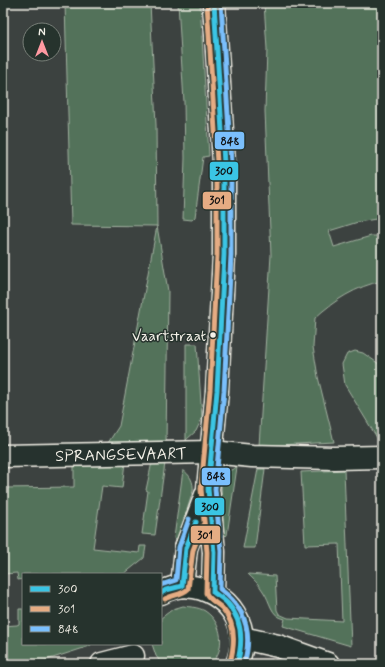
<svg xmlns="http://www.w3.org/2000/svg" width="385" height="667" font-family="Mynerve,sans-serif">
	<rect width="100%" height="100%" fill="#3c4240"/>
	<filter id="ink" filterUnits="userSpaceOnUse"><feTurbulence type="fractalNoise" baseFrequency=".025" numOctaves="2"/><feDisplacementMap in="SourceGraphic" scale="8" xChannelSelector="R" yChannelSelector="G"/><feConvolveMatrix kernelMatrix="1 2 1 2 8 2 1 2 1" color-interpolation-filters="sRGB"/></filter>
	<g filter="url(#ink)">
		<!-- green -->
		<path fill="#52725a" stroke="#a3b2a1" d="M65,3H150L156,125L157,226L168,291L166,443H108L119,426L157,226L71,225Z
			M178,3H200L209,156L203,157L195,217L192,220L183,219L185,158L184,102Z
			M264,3H382V218L358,222L329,231L334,247L371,236H382V281C357,286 333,301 315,318L313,347L318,377L334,442L259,446L271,255L265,111L267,49Z
			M186,344H197L202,418L196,431L186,440Z
			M355,351L363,353L382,366V441H379L345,385L342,364L347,354Z
			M74,461L125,462L122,488L102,486L93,548L139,553L140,546H146L144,558L124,574H23V579L18,580L17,573L3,574V488L74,487Z
			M152,462L165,463L155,535L142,534L148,491L146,490Z
			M237,467L227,535L226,536L223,533L221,484L227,472Z
			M258,469H265L255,548H243Z
			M183,470C190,475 194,482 193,491L178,538L175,540L174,538Z
			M344,470L351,646L283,626L285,619C270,616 271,602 263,591C259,584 253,579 248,574L275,576L277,610L279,614L288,618L342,621L339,544L305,545L301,472Z
			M183,606C190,607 198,607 205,611C223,623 226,649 211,664H162L156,656L152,644H161V618L173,609Z
			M19,609H23V644H91L90,646L34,664H3V626L17,625L19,624Z"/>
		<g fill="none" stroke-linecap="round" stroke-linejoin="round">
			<!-- minor casing -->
			<g stroke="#f4f1e8" stroke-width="25">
				<g id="minor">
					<path id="s1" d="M3,456L212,452L252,456L334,458L382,457"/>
					<path d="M182,586L186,548L206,495"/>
					<path d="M213,592L214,552L208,489L217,391L224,255V163L214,3"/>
					<path d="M161,593C195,573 242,601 242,640C242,648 240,656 237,664"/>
					<path d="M242,638L278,646L328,664"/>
					<path d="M102,664L133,656"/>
				</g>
			</g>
			<!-- minor -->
			<use href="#minor" stroke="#26332d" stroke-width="22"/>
			<!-- bus-1 casing -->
			<g stroke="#26332d" stroke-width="8">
				<path id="bus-1" d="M214,3L224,163V255L217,391L208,489L214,552L213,592C218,596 224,599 228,604C243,621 243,643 237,664
					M161,593L166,590L182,586L186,548L196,522"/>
			</g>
			<!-- bus-2 casing -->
			<g stroke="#26332d" stroke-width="8">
				<path id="bus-2" d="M207,3L217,163V255L210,390L201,489L207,552L206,593C209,600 217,603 222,608C236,623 235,644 230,662
					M165,599C172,595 182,595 188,589L193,550L203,525"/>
			</g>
			<!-- bus-3 casing -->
			<g stroke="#26332d" stroke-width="8">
				<path id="bus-3" d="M221,3L231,163V255L224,391L215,489L221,551L220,589C246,608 253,633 244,664
					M161,585L176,580L179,547L189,519"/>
			</g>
			<!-- bus-1 -->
			<use href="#bus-1" stroke="#3ac5e4" stroke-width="5"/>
			<!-- bus-2 -->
			<use href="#bus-2" stroke="#e5ac83" stroke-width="5"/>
			<!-- bus-3 -->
			<use href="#bus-3" stroke="#7abffc" stroke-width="5"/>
		</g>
	</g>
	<!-- markers -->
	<circle fill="#f4f1e8" stroke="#26332d" stroke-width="1.5" cx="213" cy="335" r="3.5"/>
	<g text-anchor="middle" stroke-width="3" stroke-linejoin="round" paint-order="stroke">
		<!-- bus labels -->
		<g font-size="15" fill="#f4f1e8" stroke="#26332d" text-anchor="end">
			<text x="206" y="341">Vaartstraat</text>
		</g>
		<!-- street labels -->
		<g font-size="16" fill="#f4f1e8" stroke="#26332d">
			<text dy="6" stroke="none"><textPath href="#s1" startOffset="118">SPRANGSEVAART</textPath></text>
		</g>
	</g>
	<g stroke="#26332d" stroke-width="1.5">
		<rect x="214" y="131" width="31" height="19" rx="4" fill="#7abffc"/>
		<rect x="209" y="161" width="30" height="20" rx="4" fill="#3ac5e4"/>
		<rect x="202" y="191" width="30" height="19" rx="4" fill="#e5ac83"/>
		<rect x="201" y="467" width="30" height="19" rx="4" fill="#7abffc"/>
		<rect x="194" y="497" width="31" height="19" rx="4" fill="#3ac5e4"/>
		<rect x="190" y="525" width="31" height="19" rx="4" fill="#e5ac83"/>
	</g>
	<g font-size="11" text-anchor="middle" font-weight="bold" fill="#111">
		<text x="230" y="145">848</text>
		<text x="224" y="175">300</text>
		<text x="217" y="204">301</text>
		<text x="216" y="480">848</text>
		<text x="210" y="511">300</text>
		<text x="205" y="539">301</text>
	</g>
	<!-- margin -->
	<rect width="385" height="667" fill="none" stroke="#26332d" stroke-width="16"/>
	<rect x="8" y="8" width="369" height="651" fill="none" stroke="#f4f1e8" stroke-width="1.5" filter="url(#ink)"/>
	<!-- legend -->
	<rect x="22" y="573" width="140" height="72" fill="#26332d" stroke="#787f78"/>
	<rect x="30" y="586" width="20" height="6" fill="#3ac5e4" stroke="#787f78"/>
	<text x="58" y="593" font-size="12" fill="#f4f1e8">300</text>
	<rect x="30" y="606" width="20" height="6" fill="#e5ac83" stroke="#787f78"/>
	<text x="58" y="613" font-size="12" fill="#f4f1e8">301</text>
	<rect x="30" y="626" width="20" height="6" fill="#7abffc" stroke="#787f78"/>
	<text x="58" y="633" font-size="12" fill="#f4f1e8">848</text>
	<!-- north arrow -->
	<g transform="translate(42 42)"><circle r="19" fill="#26332d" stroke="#787f78"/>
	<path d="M0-3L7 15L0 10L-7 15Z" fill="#ff9aa2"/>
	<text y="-6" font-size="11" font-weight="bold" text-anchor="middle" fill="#f4f1e8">N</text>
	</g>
</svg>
